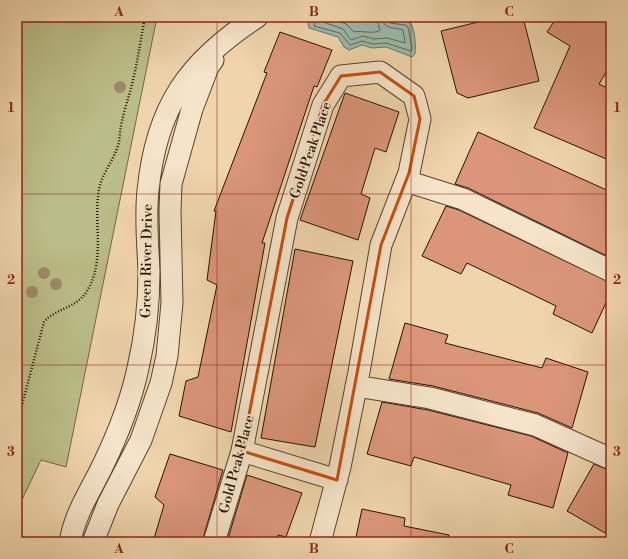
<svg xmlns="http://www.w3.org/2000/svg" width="628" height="559" font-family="'Libre Bodoni',serif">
	<rect width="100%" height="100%" fill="#f0d5ac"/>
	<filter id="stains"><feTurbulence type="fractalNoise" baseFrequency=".005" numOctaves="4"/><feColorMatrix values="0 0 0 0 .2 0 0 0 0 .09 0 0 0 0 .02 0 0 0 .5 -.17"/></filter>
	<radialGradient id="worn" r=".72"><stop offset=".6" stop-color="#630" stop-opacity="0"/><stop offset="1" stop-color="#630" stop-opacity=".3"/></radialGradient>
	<!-- green -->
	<path fill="#bbbd88" stroke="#706844" d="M17,17H157L66,467L41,460L17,510Z"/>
	<!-- water -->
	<path fill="#9ab9a9" stroke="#6b7766" d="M316,17C331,17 403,14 411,24C415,30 416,46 415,54L412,57L386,47L372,48L362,45L349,50L344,47L338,37L309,28L308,23Z"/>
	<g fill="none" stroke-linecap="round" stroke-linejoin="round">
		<!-- shore -->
		<path stroke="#606655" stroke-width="1" d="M317,17L314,26L340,33L350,45L362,41L373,44L386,43L411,51L412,48L408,27L405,25L390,23L387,17
			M323,17V22L343,29L351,40L363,36L374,39L387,38L405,43L403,30C394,27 383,30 382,17
			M329,17L346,24L354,32C362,30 374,35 380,30L376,17"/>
	</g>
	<!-- building -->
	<path fill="#db967a" stroke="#251301" d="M499,17H523L539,81L468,98L457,93L441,31Z
		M557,17H611V64L599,84L611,90V161L534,128L570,46L547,32Z
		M280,32L332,50L317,87L314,86L262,243H265L231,432L179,416L186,381L198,377L217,285L207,280L216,211H214L267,73L264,72Z
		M345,93L399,112L386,152L375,148L361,194L370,198L358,240L300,220Z
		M478,132L611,192V258L468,188L455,184Z
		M446,206L459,210L611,283V292L592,333L553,314L556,306L467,263L461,274L422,256Z
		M295,249L353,261L315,447L261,438Z
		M405,323L448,335L445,343L542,368L546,358L588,372L572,428L538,413L433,386L389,379Z
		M382,402L428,410L531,436L568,453L553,508L508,495L511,485L414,457L411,466L367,454Z
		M170,454L223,470L202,542H153L164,505L155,497Z
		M594,464L611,471V523L605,533L567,511Z
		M247,475L302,493L286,537L278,535L276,542H227Z
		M362,509L405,518L404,526L449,535V542H355Z"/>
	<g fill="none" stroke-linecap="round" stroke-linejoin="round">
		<!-- minor casing -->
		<g stroke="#58442c" stroke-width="23">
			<path id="minor" d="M406,181L463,199L611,271
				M356,386L430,398L535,425L611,459
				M242,451L337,480
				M70,542C75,513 91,490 103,465C118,434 131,401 138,368C145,338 149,304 149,272C148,245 145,217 148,191C156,107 188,62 257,17
				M93,542L108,504L141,440L161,383L167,356L172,303L170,211L171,184L192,109L208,67L213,60
				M214,542L242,451L287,218L323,105L341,76L380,72L414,96L420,119L409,173L381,245L359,372L340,467L320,542"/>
		</g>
		<!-- path -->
		<path stroke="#251301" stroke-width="2.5" stroke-dasharray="1 2" stroke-linecap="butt" d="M17,424L44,322C56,308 77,308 87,291C106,260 93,222 99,189C102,173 115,159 119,142C120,135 120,128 122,121C125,107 130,94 133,80C138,59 141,38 145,17"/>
		<!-- minor -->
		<use href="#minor" stroke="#f5e4c9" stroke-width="21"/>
	</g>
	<!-- trees -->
	<g fill="#9e8b68">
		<circle cx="120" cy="87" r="6"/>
		<circle cx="44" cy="273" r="6"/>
		<circle cx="56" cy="284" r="6"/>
		<circle cx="32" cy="292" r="6"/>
	</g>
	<!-- marked area -->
	<path fill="none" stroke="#cb4e0a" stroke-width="3" stroke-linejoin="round" d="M380,72L414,96L420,119L409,173L381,245L337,480L242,451L287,218L323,105L341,76Z"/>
	<!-- grid -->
	<path fill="none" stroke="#8f2418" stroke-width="1" stroke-opacity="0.55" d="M217,17V542M411,17V542M17,194H611M17,365H611"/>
	<g text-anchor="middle" stroke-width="4" stroke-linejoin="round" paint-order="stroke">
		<!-- street labels -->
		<g font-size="14" fill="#251301" stroke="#f5e4c9">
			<text transform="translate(310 150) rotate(-71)" y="5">Gold Peak Place</text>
			<text transform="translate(146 261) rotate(-89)" y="5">Green River Drive</text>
			<text transform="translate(236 464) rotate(-75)" y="5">Gold Peak Place</text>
		</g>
	</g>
	<!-- margin -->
	<rect width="628" height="559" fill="none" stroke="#f0d5ac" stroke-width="44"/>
	<rect x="22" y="22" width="584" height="515" fill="none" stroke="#8f2418" stroke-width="1.5"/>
	<g font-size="13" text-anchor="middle" font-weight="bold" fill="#8f2418">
		<text x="119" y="16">A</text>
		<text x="314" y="16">B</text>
		<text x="509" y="16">C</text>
		<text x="11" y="112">1</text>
		<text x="617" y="112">1</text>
		<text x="11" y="284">2</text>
		<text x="617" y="284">2</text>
		<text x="11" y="456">3</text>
		<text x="617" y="456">3</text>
		<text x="119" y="553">A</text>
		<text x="314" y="553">B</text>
		<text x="509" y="553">C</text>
	</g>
	<rect width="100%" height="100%" filter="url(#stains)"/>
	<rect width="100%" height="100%" fill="url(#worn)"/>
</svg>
